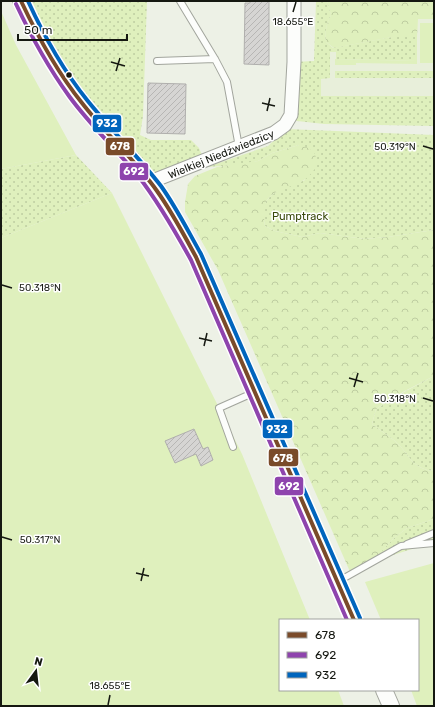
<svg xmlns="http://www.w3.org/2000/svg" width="435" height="707" font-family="Rubik,sans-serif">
	<defs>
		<pattern id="grass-dots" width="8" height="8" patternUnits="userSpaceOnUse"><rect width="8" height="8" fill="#dff0bd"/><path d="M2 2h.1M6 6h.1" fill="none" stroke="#becda1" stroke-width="1.8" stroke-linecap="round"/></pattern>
		<pattern id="forest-crowns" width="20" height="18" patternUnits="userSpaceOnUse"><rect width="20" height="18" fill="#dff0bd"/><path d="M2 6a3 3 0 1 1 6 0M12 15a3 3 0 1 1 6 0" fill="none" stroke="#becda1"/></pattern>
		<pattern id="building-hatch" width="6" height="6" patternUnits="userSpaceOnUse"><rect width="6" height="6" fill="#d6d5d3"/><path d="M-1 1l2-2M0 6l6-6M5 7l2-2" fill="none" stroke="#b7b6b4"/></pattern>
	</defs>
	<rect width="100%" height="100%" fill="#edf1e6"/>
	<!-- built -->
	<path fill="#e8efda" d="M319,1H434V112L318,108Z"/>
	<!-- grass -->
	<path fill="url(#grass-dots)" d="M21,1H147L143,116L140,135L151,140H191L199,148L207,167L268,146L286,129L434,135V230L388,237L365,239L320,233L302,237L275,231L265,226C264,219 262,210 265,204C271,190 292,185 305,180L299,145L272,153L258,161L239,165L206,167L150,182L116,142Z
		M316,1H327L331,15C326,25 325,31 326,42L333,48L392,37H417V61L336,59V52H330V78L321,79V96H434V126L324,124L288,120L294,62L314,61Z
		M335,71H434V78H335Z
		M76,155L112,193L1,238V169Z
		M434,376V471C411,469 410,454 395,441C387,435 379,429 372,424L376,409L404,392Z
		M434,519V542L371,562L394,538L407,528Z"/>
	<!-- forest -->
	<path fill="url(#forest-crowns)" d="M327,1H434V19H418L417,37H392L334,48L326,42C325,31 326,25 331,15Z
		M299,145C314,149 316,151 317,166C313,171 309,177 304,180C280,194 259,188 265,226L275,231L302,237L320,233L365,239L388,237L434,230V376L403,392L376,409L372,424C379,429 387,435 395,441C410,454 411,469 434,471V519L407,528L394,538L377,556L351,574L218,270L185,212V202L188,184L195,176L217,167L258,161L272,153Z"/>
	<!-- garden -->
	<path fill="#dff0bd" d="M1,11L16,45L76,155L1,169Z
		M420,23H434V63H420Z
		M335,59L417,61V64L356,63V65H335Z
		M112,193L242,454L310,620H280V690H338L344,706H1V238Z
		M434,563V706H417L411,690H418V620H381L365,582Z"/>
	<!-- building -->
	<path fill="url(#building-hatch)" stroke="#b0afad" d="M250,1H269V65L244,64L245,3H250Z
		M148,83L186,84L185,134L147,133Z
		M194,429L203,449L208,447L213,460L201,466L196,454L175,463L165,441Z"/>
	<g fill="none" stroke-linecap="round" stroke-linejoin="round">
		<!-- service casing -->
		<g stroke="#a2a59d" stroke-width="8">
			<path id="service" d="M180,1L215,59L227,82L239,147
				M157,61L215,59
				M233,447L219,408L255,392
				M407,544L434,533
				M337,582L401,546L434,543"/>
		</g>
		<!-- minor casing -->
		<g stroke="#a2a59d" stroke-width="15">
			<path id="minor" d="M150,182L274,133L285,125L291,115L294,62V1"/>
		</g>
		<!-- tertiary casing -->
		<g stroke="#a2a59d" stroke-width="18">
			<path id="tertiary" d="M21,1C38,37 57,71 82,103C103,130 129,154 150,182C168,205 182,232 196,257L354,620
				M384,690L391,706"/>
		</g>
		<!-- service -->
		<use href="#service" stroke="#fcfdfb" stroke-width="6"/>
		<!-- minor -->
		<use href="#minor" stroke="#fcfdfb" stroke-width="13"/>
		<!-- tertiary -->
		<use href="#tertiary" stroke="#fcfdfb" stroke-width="16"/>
		<!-- bus-1 casing -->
		<g stroke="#fff" stroke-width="7">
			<path id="bus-1" d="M21,1C38,37 57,72 82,103C106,134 135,160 157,191C172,212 184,235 196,257L354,620"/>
		</g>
		<!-- bus-2 casing -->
		<g stroke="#fff" stroke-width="7">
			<path id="bus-2" d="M16,4C31,36 48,67 69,96C90,125 116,149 139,177C159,203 175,231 191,260L347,620"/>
		</g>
		<!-- bus-3 casing -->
		<g stroke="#fff" stroke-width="7">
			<path id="bus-3" d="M28,1C44,36 63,70 87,100C111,130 138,156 161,186C176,207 188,231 201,254L360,618"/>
		</g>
		<!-- bus-1 -->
		<use href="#bus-1" stroke="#7a4b2a" stroke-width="4"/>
		<!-- bus-2 -->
		<use href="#bus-2" stroke="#8e44ad" stroke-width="4"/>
		<!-- bus-3 -->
		<use href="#bus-3" stroke="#0065bd" stroke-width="4"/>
	</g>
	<!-- ticks -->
	<path fill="none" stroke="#151811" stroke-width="1.5" d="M293,12L296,2M111,62L125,66M116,71L120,58M262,103L275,106M267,111L270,98M423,146L433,149M2,285L12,288M199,338L212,341M204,346L207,333M349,378L363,382M354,387L358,373M423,398L433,401M2,537L12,540M136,573L149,576M141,581L144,568M108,705L110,695"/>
	<!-- markers -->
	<circle fill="#151811" stroke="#fff" stroke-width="1.5" cx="69" cy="75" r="3.5"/>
	<g text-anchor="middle" stroke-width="3" stroke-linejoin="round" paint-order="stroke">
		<!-- street labels -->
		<g font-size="11" fill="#151811" stroke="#fff">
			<text transform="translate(221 154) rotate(-22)" y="4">Wielkiej Niedźwiedzicy</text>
		</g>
		<!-- park labels -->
		<g font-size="11" fill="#39490b" stroke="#fff">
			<text x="300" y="220">Pumptrack</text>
		</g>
	</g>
	<g font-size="10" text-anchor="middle" fill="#151811" stroke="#fff" stroke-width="3" stroke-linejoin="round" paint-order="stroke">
		<text x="293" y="25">18.655°E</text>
		<text x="395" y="150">50.319°N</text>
		<text x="40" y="291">50.318°N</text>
		<text x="395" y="402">50.318°N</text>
		<text x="40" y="543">50.317°N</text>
		<text x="110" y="689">18.655°E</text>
	</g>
	<g stroke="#fff" stroke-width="1.5">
		<rect x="92" y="114" width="30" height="19" rx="4" fill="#0065bd"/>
		<rect x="105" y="137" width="30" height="19" rx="4" fill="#7a4b2a"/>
		<rect x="119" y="162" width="30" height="19" rx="4" fill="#8e44ad"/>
		<rect x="262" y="419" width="31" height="20" rx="4" fill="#0065bd"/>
		<rect x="268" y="448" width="31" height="19" rx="4" fill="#7a4b2a"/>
		<rect x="274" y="476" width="30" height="20" rx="4" fill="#8e44ad"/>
	</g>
	<g font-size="11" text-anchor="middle" font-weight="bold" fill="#fff">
		<text x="107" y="127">932</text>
		<text x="120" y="150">678</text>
		<text x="134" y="175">692</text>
		<text x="277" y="433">932</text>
		<text x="283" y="462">678</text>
		<text x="289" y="490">692</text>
	</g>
	<!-- border -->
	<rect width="435" height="707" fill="none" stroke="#151811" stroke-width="4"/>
	<!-- legend -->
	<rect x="279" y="619" width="140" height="72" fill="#ffffff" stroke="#a1a3a0"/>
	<rect x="287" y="632" width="20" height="6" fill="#7a4b2a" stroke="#a1a3a0"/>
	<text x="315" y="639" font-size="12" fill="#151811">678</text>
	<rect x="287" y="652" width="20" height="6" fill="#8e44ad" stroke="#a1a3a0"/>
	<text x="315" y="659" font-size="12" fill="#151811">692</text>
	<rect x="287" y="672" width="20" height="6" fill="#0065bd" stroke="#a1a3a0"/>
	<text x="315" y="679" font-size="12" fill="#151811">932</text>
	<!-- north arrow -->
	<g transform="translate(36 671) rotate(15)" stroke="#ffffff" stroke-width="3" paint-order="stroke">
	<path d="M0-3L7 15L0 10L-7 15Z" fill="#151811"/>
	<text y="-6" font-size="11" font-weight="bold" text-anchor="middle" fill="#151811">N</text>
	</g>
	<!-- scale -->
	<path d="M18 34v6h109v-6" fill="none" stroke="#151811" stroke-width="2"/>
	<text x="24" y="34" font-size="12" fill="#151811" stroke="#ffffff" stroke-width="3" paint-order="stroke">50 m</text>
</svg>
